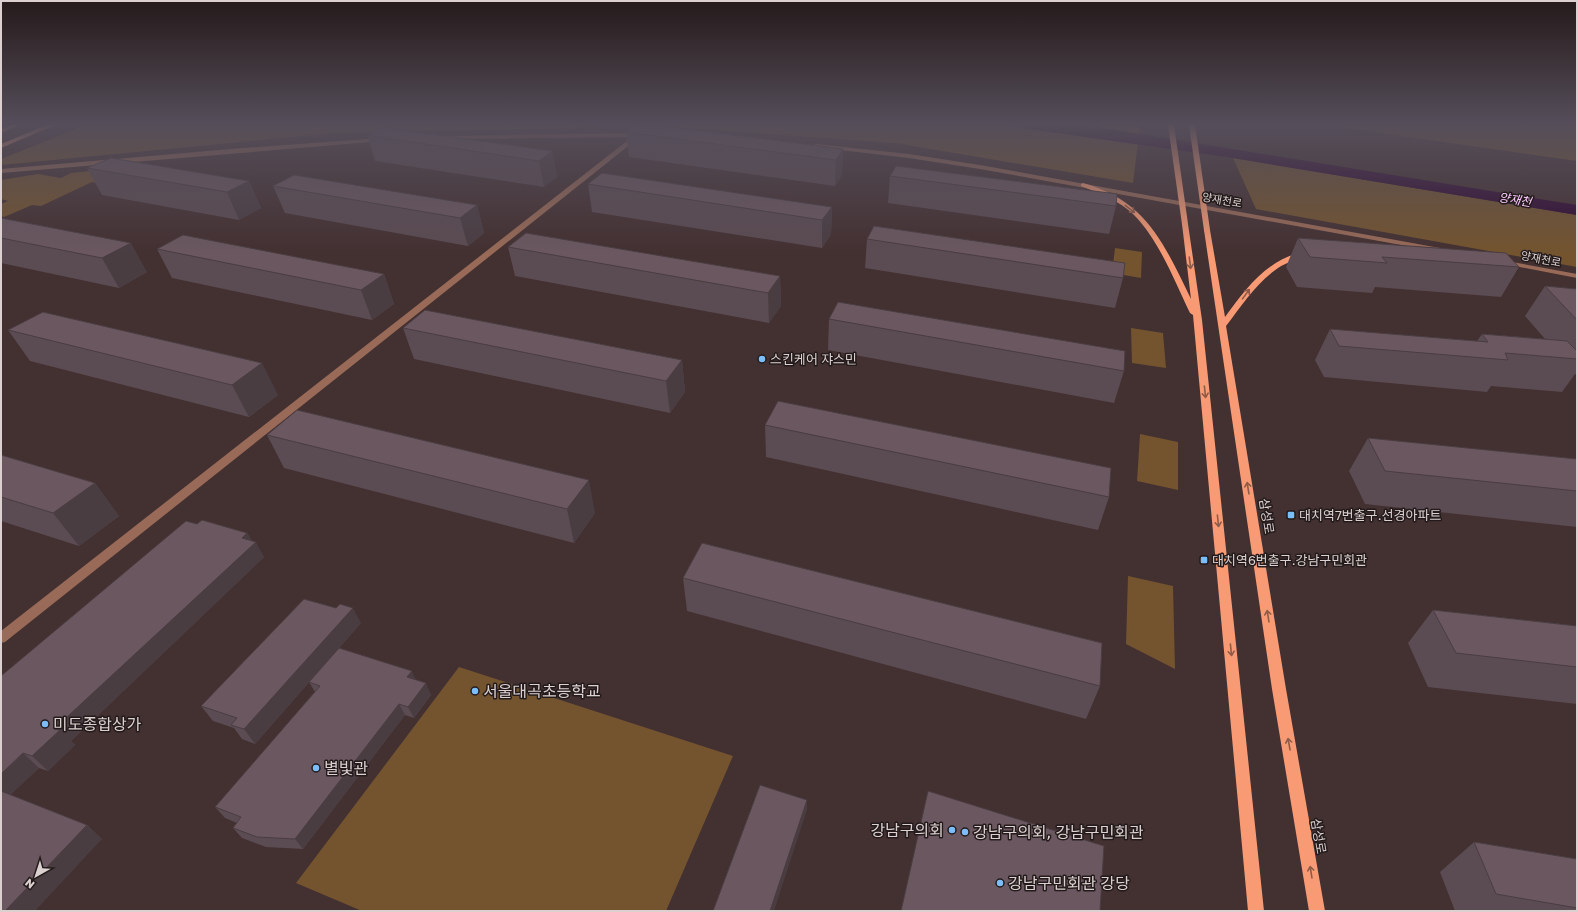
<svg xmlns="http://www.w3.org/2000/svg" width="1578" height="912" font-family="'Golos Text','Noto Sans KR',sans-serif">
	<rect width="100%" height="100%" fill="#433031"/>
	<!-- green -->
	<path fill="#73542f" d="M86,125H1140L1133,183L895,143L656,126L333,133L1,165V159Z
		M1324,125H1577V161Z
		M1233,158L1577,215V267L1256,209Z
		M107,169L110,185L92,182L41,206L32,205L4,217L1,216V204L8,201L1,199V180L38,174L61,178L71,173Z
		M1115,248L1142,252L1141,278L1112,273Z
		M1131,328L1163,333L1166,368L1132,363Z
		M1140,434L1178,442V490L1137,481Z
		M1128,576L1173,586L1175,669L1126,644Z
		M459,667L733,756L666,911H362L296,883Z"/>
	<!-- water -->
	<path fill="#2f0832" d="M1001,125H1085L1577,205V215L1233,158Z"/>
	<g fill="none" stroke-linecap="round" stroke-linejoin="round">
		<!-- minor -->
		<path fill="#986a57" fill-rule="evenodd" d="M638,133L642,135L5,642L1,643V631L632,137L443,139L441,138V136Z
			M381,138L383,139V141L1,173V169L230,149Z
			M816,144L909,154L980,165L1440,248L1444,250L1440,252L980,169L909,158L814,147V145Z
			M1501,260L1577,274V278L1504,264L1500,262Z"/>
		<!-- major -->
		<path fill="#f89b75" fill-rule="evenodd" d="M12,125H20L1,133V129Z
			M47,125H55L1,148V144Z
			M1083,183C1147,201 1164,244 1191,299L1182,224L1185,222L1188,224L1202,320L1264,911H1248L1193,315L1190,313C1175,282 1159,240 1134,215C1120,201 1099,193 1081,186V184Z
			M1207,228L1210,230L1225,317C1246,288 1266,261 1302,252L1306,254C1299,260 1286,262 1278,268C1256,283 1242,305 1226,326L1286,689L1325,911H1309L1272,689L1204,230Z"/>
		<!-- major-bridge -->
		<path stroke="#f89b75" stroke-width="6" d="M1171,125L1185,224
			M1192,125L1207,230"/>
	</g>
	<!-- wall -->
	<path fill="#5b4b52" d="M626,132L843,149L842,175L835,186L629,157Z
		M367,135L552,151L557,177L544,187L375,161Z
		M87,168L249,181L261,208L239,220L102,195Z
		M890,176L1116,206L1109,234L888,203Z
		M588,184L832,207L831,234L822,248L592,212Z
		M273,186L477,205L484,233L468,246L285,213Z
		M1,218L147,272L119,288L1,263Z
		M1298,238L1519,267L1501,297L1375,287L1372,293L1297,287L1286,267Z
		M867,239L1123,278L1115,308L865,268Z
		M508,247L780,276L781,306L769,323L515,276Z
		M157,249L384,274L394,304L372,320L172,278Z
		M1545,286L1577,289V376L1575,374L1562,392L1491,386L1487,392L1324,377L1315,360L1330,329L1477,341L1482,334L1545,339L1525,316Z
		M829,319L1124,371L1114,403L828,350Z
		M403,328L682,360L685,392L670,413L414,359Z
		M8,330L278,395L249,417L30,361Z
		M765,425L1109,497L1098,530L766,457Z
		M267,435L595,513L574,543L284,468Z
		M1368,438L1577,459V527L1365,504L1349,471Z
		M1,455L95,483L119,516L79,546L1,521Z
		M197,524L247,533L252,541L264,557L71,741L75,745L48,771L39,768L10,795L87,825L102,839L1,911V676Z
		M683,578L1100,686L1086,719L687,611Z
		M1433,610L1577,626V704L1428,687L1408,643Z
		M361,623L255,744L242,739L234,728L213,721L201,706Z
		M416,680L431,695L414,718L405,715L303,849L266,847L242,838L233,828L237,823L225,818L215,807L315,692L309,682Z
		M1474,842L1577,859V911H1455L1440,872Z"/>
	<!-- shaded-wall -->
	<path fill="#4a3d42" d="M843,149L842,175L835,186L836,160Z
		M552,151L557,177L544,187L539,161Z
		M249,181L261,208L239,220L227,192Z
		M477,205L484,233L468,246L460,218Z
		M832,207L831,234L822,248V220Z
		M131,243L147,272L119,288L102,258Z
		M384,274L394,304L372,320L361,290Z
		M780,276L781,306L769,323L768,293Z
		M682,360L685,392L670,413L666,381Z
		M262,363L278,395L249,417L232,385Z
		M589,480L595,513L574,543L567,509Z
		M95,483L119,516L79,546L53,513Z
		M247,533L254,544L256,542L264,557L71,741L75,745L48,771L32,756L54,729Z
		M353,608L361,623L255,744L244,729Z
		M412,671L417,682L407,677Z
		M426,683L431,695L414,718L408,707Z
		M399,704L405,715L303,849L295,839Z
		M23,753L39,768L5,800L1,797V774Z
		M807,800V810L774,911H770Z
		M87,825L102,839L35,911H5Z"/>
	<!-- building -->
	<path fill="#6a575f" stroke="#4a3d42" d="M635,125H655L843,149L836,160L626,132Z
		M383,127L552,151L539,161L367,135Z
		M111,158L249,181L227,192L87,168Z
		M896,166L1117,194L1116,206L890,176Z
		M602,173L832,207L822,220L588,184Z
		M294,175L477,205L460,218L273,186Z
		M1,218L131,243L102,258L1,238Z
		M874,226L1125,263L1123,278L867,239Z
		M526,233L780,276L768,293L508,247Z
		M183,235L384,274L361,290L157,249Z
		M1298,238L1506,253L1519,267L1382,257L1387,263L1310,257Z
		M1545,286L1577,289V320Z
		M838,302L1125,351L1124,371L829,319Z
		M425,310L682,360L666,381L403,328Z
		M43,312L262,363L232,385L8,330Z
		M1330,329L1488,342L1482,334L1567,341L1577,351V359L1505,353L1508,360L1339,346Z
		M778,401L1111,468L1109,497L765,425Z
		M297,410L589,480L567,509L267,435Z
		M1368,438L1577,459V491L1385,471Z
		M1,455L95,483L53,513L1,497Z
		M202,520L247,533L242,538L256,542L54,729L60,730L32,756L23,753L1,774V676L186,521L197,524Z
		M702,543L1102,643L1100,686L683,578Z
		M304,599L336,608L340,604L353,608L244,729L231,725L237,718L201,706Z
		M1433,610L1577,626V667L1456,653Z
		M339,648L412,671L407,677L426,683L408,707L399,704L295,839L257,837L233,828L241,817L215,807L320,686L309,682Z
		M760,785L807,800L770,911H713Z
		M1,791L87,825L5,911H1Z
		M928,791L1104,846L1100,911H901Z
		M1474,842L1577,859V908L1496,894Z"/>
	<!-- one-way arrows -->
	<defs><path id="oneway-shaft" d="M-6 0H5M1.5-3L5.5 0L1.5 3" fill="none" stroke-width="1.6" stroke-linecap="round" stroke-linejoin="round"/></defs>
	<g stroke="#8e5b48">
		<use href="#oneway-shaft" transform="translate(1130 209) rotate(38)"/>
		<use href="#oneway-shaft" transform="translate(1190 263) rotate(83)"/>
		<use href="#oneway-shaft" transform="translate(1246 294) rotate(-54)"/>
		<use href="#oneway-shaft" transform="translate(1205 392) rotate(84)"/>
		<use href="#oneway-shaft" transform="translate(1248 488) rotate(-99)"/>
		<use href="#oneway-shaft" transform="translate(1218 521) rotate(84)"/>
		<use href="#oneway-shaft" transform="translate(1268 616) rotate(-99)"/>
		<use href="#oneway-shaft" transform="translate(1231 650) rotate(84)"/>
		<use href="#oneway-shaft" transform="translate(1289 744) rotate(-100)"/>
		<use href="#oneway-shaft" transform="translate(1311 872) rotate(-99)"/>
	</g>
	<!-- sky -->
	<linearGradient id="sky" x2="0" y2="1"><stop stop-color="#251a1b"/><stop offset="0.49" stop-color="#554e5a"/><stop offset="1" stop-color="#554e5a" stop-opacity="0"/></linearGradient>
	<rect width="1578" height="253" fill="url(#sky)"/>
	<!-- markers -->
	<g fill="#7cbef9" stroke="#231b1b" stroke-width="1.5">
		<circle cx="762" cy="359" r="4"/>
		<rect x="1287" y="511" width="8" height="8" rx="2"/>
		<rect x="1200" y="556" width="8" height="8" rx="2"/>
		<circle cx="475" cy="691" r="4"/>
		<circle cx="45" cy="724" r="4"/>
		<circle cx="316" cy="768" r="4"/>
		<circle cx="952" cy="830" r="4"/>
		<circle cx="965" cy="832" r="4"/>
		<circle cx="1000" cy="883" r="4"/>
	</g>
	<g text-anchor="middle" stroke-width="3" stroke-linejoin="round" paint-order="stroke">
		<!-- far-street labels -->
		<g font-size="11" fill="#dcd0d0" stroke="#231b1b">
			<text transform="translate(1222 200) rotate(10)" y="4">양재천로</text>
			<text transform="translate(1541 259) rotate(11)" y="4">양재천로</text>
		</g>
		<!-- far-water labels -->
		<g font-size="12" font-style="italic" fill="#fcc8ff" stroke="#231b1b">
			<text transform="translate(1515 200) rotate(9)" y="4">양재천</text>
		</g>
		<!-- poi labels -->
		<g font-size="13" fill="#dcd0d0" stroke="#231b1b" text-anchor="start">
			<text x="770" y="364">스킨케어 쟈스민</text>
			<text x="1299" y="520">대치역7번출구.선경아파트</text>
			<text x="1212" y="565">대치역6번출구.강남구민회관</text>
		</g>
		<!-- street labels -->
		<g font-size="13" fill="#dcd0d0" stroke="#231b1b">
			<text transform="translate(1267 516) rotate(81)" y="5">삼성로</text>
			<text transform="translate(1319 836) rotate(80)" y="5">삼성로</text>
		</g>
		<!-- near-poi labels -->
		<g font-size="16" fill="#dcd0d0" stroke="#231b1b" text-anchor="start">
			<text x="483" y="697">서울대곡초등학교</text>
			<text x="53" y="730">미도종합상가</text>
			<text x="324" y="774">별빛관</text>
			<text x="944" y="836" text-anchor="end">강남구의회</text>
			<text x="973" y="838">강남구의회, 강남구민회관</text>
			<text x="1008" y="889">강남구민회관 강당</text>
		</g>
	</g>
	<!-- border -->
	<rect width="1578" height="912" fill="none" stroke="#dcd0d0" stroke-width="4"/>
	<!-- north arrow -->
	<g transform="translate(36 876) rotate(219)" stroke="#231b1b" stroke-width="3" paint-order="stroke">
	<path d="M0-3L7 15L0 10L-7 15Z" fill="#dcd0d0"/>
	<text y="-6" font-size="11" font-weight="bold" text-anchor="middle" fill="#dcd0d0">N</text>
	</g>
</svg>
